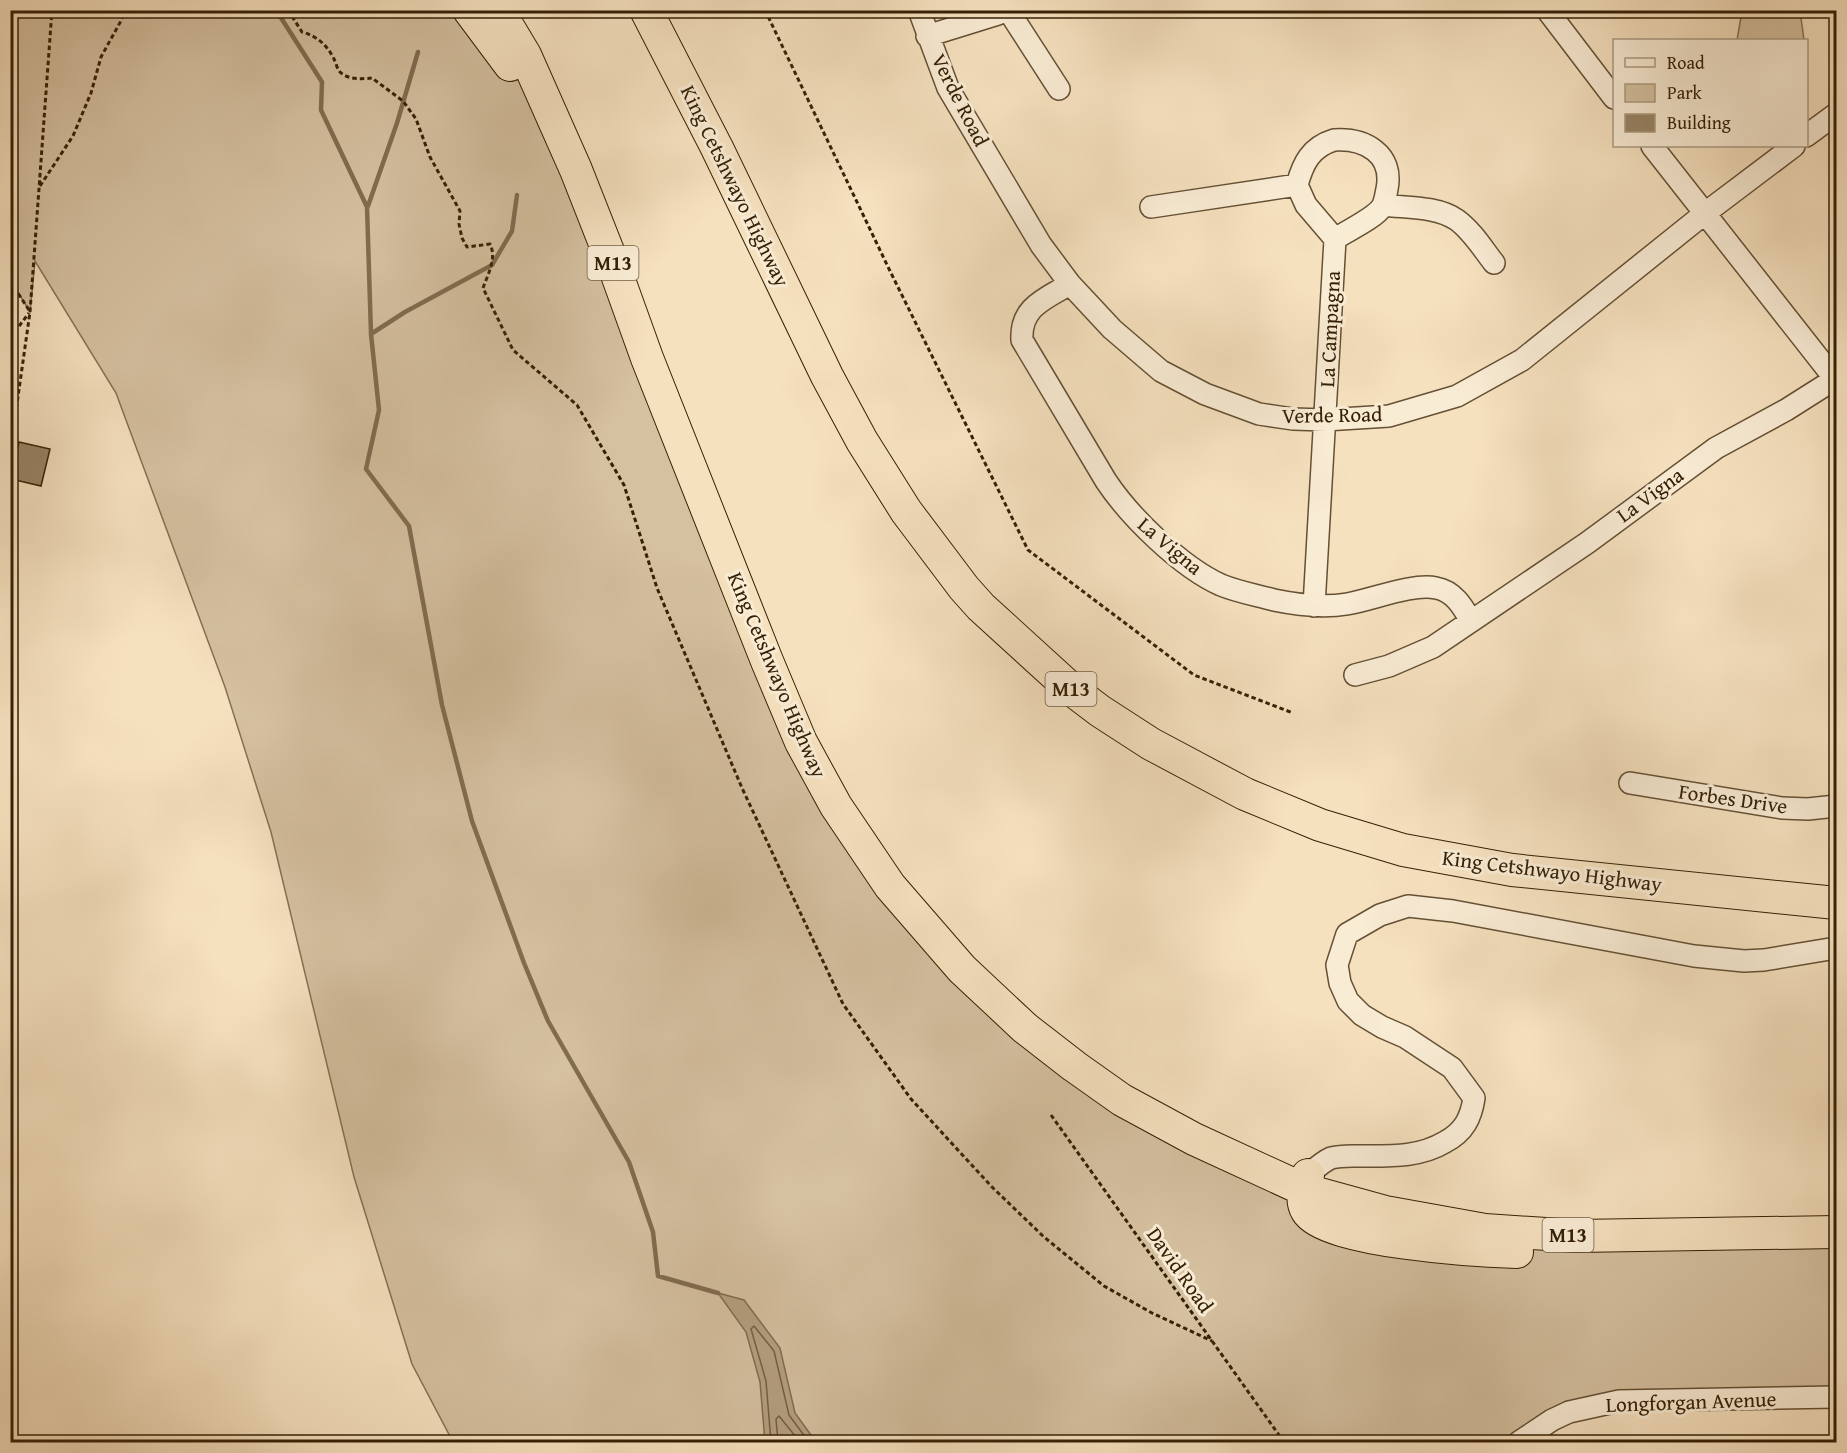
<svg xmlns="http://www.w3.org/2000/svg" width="1847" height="1453" font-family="'Gentium Book Plus',serif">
	<rect width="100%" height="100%" fill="#f6e1bf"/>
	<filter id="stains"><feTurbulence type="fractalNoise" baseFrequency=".00333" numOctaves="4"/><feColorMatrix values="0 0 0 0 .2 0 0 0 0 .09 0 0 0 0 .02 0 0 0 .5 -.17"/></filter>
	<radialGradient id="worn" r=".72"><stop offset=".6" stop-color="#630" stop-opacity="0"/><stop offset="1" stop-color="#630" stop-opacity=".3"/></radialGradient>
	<!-- green -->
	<path fill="#d5c0a0" stroke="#857053" stroke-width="1.5" d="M11,11H498L861,846L1074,1066L1386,1212L1836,1232V1397L1619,1401L1519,1442H453L412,1364L354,1177L271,832L225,687L116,393L35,261L30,312L11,281Z
		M1742,11H1800L1804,40H1737Z"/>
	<!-- water -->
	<path fill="#b49f80" stroke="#816c4f" stroke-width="1.5" d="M718,1293L744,1300L780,1348L795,1413L816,1442H765L760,1382L746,1332Z"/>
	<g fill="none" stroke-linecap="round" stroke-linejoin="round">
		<!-- shore -->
		<path stroke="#746043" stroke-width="1.5" d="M771,1442L766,1381L751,1329L754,1326L774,1351L789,1415L809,1442
			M778,1442L776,1419L779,1416L800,1442"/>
		<!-- stream -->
		<path stroke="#816c4f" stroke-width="4.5" d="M276,10L322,82L321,110L367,207L371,334L379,410L366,469L409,526L442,705L472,821L524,963L548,1021L629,1162L653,1232L658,1276L718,1293
			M368,206L397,123L418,52
			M371,334L405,312L492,265L512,231L517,195"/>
	</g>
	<!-- building -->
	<path fill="#998466" stroke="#352006" stroke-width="1.5" d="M19,442L50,449L41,486L11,479Z"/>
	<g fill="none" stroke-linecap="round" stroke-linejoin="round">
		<!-- minor casing -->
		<g stroke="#655034" stroke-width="24">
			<path id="minor" d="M919,10L948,88L1041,245L1070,284L1112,329L1161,371L1205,394L1259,414L1293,419L1325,420L1389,416L1457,396L1522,360L1704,214L1794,146
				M1008,10L1059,89
				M1547,10L1614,98
				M927,36L998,14L1002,10
				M1806,136L1836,114
				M1334,140C1365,138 1394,154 1387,189C1386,194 1385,202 1382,207C1375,218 1347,231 1335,239L1306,205L1297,185C1303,163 1311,147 1334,140Z
				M1383,205C1406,208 1437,206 1457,220C1472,231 1483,249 1494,263
				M1151,207L1297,185
				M1070,284C1045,299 1020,307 1022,340L1106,481C1130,517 1181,567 1221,585C1238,592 1256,595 1274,600C1298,605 1322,608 1347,604C1372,600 1412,583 1436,588C1454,591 1463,607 1471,621
				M1314,606L1335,239
				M1355,675L1389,666L1433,647L1587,543L1716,448L1786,410L1835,379L1652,146
				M1630,783L1782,808L1808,809L1836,806
				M1308,1175C1315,1169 1322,1162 1331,1158C1341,1155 1353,1156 1363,1156C1392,1156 1420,1157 1445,1142C1464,1132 1471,1118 1474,1098L1452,1068L1405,1037L1382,1027L1362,1015L1348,1001L1340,983L1337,965L1347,934L1380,915L1408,906L1453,911L1694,956L1744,961L1764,960L1836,948
				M1519,1442L1552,1420L1569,1412L1619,1401L1836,1397"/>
		</g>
		<!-- highway casing -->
		<g stroke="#352006" stroke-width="34">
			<path id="highway" d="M469,10L510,65
				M498,10L525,55L576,170L615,269L647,358L767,661L801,742L836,806L890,886L962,969L1025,1028L1074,1066L1122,1100L1194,1139L1305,1190L1385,1212L1485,1230L1577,1236L1836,1232
				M646,10L717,148L827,376L862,441L906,511L964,588L981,607L1071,689L1100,711L1151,744L1245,794L1320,825L1403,850L1512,870L1836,903
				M1308,1175C1305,1186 1300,1200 1307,1211C1326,1242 1479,1251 1517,1252"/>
		</g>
		<!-- path -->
		<path stroke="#352006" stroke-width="3" stroke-dasharray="4.5 3" stroke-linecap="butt" d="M288,10L302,32C317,36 327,45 334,59C336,63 337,69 340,72C348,80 362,79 372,78L403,101L416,119L430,157L460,211L459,224L462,238L467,247L490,244C497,258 488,274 483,288L513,350L577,405L624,485L657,588L742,788L843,1004L911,1099L992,1187L1044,1237L1104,1286L1152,1313L1212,1341
			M765,10L890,271L1028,550L1194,675L1293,713
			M40,186L73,136L91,93L101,57L122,19L125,10
			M10,281L29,310
			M10,338L29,313
			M10,453L30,312L52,10
			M1051,1115L1284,1442"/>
		<!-- minor -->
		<use href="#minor" stroke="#f9ecd5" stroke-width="21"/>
		<!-- highway -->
		<use href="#highway" stroke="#f6e1bf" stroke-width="32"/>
	</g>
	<g text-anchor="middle" stroke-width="6" stroke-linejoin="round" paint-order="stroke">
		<!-- shield labels -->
		<g fill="#f9ecd5" stroke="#705d44" stroke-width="1.5">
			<rect x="587.5" y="246" width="51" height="34" rx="4.5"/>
			<rect x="1045.5" y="672" width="51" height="34" rx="4.5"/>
			<rect x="1542.5" y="1218" width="51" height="34" rx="4.5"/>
		</g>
		<g font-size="20" font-weight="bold" fill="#352006">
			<text x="613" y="270">M13</text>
			<text x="1071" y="696">M13</text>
			<text x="1568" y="1242">M13</text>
		</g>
		<!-- street labels -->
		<g font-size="21" fill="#352006" stroke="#f9ecd5">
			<text transform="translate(960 100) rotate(63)" y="7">Verde Road</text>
			<text transform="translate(735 186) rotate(64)" y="7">King Cetshwayo Highway</text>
			<text transform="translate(1330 329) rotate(-87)" y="7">La Campagna</text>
			<text transform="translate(1332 415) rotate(-1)" y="7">Verde Road</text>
			<text transform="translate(1650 495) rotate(-36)" y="7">La Vigna</text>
			<text transform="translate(1170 546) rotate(40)" y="7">La Vigna</text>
			<text transform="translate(777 675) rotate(67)" y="7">King Cetshwayo Highway</text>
			<text transform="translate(1733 799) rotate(8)" y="7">Forbes Drive</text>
			<text transform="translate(1552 871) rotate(7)" y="7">King Cetshwayo Highway</text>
			<text transform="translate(1180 1270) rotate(55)" y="7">David Road</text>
			<text transform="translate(1691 1402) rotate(-2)" y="7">Longforgan Avenue</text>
		</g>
	</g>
	<!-- margin -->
	<rect width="1847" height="1453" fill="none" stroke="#f6e1bf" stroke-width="36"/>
	<rect x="12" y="12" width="1823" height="1429" fill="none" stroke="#352006" stroke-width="3"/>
	<rect x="18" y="18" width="1811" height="1417" fill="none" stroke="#352006" stroke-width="1.5"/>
	<!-- legend -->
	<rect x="1613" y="39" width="195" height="108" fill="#f9ecd5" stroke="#ab9a82" stroke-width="1.5"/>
	<rect x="1625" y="58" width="30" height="9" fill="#f9ecd5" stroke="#ab9a82" stroke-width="1.5"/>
	<text x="1667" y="69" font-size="18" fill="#352006">Road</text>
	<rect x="1625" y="84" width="30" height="18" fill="#d5c0a0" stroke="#ab9a82" stroke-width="1.5"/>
	<text x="1667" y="99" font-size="18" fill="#352006">Park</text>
	<rect x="1625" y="114" width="30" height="18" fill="#998466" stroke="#ab9a82" stroke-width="1.5"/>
	<text x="1667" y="129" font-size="18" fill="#352006">Building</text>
	<rect width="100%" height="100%" filter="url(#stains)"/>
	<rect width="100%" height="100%" fill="url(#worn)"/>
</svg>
